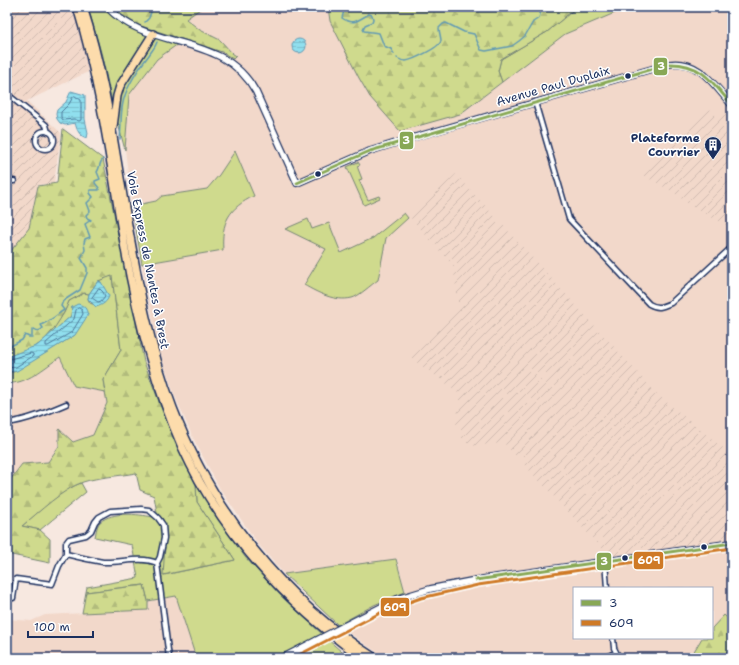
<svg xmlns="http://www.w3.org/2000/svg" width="739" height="665" font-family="'Shantell Sans',sans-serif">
	<defs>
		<pattern id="industrial-furrows" width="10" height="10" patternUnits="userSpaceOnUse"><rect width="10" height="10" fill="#f2d8ca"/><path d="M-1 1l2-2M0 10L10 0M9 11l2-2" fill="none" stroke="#cfbab0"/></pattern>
		<pattern id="forest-firs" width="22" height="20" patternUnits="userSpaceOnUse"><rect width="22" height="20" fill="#cfda8d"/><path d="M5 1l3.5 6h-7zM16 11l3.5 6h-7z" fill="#b1bb7c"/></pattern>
		<pattern id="water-rules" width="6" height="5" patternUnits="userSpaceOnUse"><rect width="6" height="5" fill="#90dfee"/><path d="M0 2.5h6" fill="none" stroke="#7cc0ce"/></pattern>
	</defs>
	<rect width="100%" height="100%" fill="#f7e8e0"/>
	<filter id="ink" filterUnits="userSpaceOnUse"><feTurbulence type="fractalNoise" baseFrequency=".025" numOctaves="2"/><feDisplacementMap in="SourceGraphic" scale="8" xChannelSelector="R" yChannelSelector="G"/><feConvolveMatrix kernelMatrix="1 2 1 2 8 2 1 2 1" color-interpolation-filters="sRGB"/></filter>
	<g filter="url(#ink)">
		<!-- built -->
		<path fill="#f2d8ca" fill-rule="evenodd" d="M203,7H328L330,21L460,114L565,34L629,7H732V658H385L338,625L374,605L405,592L397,559L284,574L258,544L220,489L193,438L174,394L158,347L142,264L223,250L222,236L224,223L232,211L242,202L254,196L235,151L219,175L207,189L163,196L156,201L132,206L125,150L129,95L157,59L185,39L222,52L233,59L235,55L232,53L220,40L200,30L186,19ZM574,588H712V638H574Z
			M60,357L74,386L105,392L107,403L93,435L73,442L59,430V446L48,462L22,464L7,484V383L13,384L29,378Z
			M176,596L196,658H7V619L31,621L45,615L147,610L148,601Z"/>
		<!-- industrial -->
		<path fill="url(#industrial-furrows)" d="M7,7H73L79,26L90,71L27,101L61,133L54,183L38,185L29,231L7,259Z
			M709,108L719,119L725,113L732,120V228L694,208L673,192L639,173Z
			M456,174L658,395L732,455V538L609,556L504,443L470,446L461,437L462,430L456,425L460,395L454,389L408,356L459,309L453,266L410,217Z"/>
		<!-- grass -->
		<path fill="#cfda8d" stroke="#758476" d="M88,7H111L114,10L138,25L185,39L157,59L129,95L125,150L110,93L102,56Z
			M577,7H599L602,9L606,7H629L565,34L502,82L498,71L501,59L547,32Z
			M235,151L254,196C229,208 221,222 223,250L142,264L132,206L156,201L162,196L207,189L219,175Z
			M358,162L360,165L357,166L362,179L359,180L368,200L379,196L380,198L364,205L347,167Z
			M404,213L408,218L386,238L378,280C372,284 358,297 352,298C335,302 318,293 304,285L326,249L285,229L308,219L312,229L329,223L341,253L373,238Z
			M112,275L121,350L103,380L105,392L74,386L60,357C45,367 26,385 7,383V372H14L75,335L72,307L71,316L45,339L64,313L69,301L84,293L89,294L88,299L90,303L95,305L101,282L98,281Z
			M81,483L86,492L40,530L22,526C38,512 61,490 81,483Z
			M196,485L245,557L280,595L322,634L302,646L274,658H196L176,596L148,601L144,585L86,592L87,587L138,578L132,545L95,537C96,532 97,525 100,522C113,511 137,514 153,517L157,513C172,529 164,555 164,575L235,560L197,502Z
			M396,559L405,592L374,605L338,625L284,574Z
			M327,639L349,658H290Z"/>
		<!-- forest -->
		<path fill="url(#forest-firs)" stroke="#758476" d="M111,7H203L186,19L200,30L220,40L232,53L236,56L233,59L222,52L138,25L114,10Z
			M328,7H577L547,32L501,59L498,71L502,82L460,114L400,131L370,97L359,78L330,21Z
			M63,129L103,159L144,362L167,423L196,485L197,502L235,560L163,575L166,531L163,519L157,513L154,496L140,490L136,473C120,476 98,477 83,482C63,489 39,512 22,526L40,530L50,539V563L7,554V484L22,464L48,462L59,446V429L73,442L93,435L107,403L103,380L121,350L112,276L98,281L89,294L84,293L69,301C64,315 50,338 36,346C27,351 17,354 7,357V256L29,228L38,186L57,183Z
			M144,585L148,601V610L82,613L86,592Z
			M724,615L732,622V658H690L702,638H712V628Z"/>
		<!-- water -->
		<path fill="url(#water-rules)" stroke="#6199b4" d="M292 46a7 7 0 1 1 14 0a7 7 0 1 1-14 0Z
			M71,91L85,95V119L88,133L87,138C79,136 77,130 75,123L65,125L60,123L57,119L56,114L57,110L66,102Z
			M98,281L101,282L109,296C107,302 103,305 96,307L88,299L89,294Z
			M78,304C85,306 86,308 88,315L75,335L17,371L7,372V357L38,345L71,316L72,307Z"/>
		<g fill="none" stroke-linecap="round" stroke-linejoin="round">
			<!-- shore -->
			<path stroke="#4a7598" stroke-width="1" d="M75,96L81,100V120L79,121L74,119L63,120L61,117V112L69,104L73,97Z
				M99,288L103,292L105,296L101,301L98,302L92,298Z
				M79,308L82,310L83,314L72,332L48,346H46V343L74,319L76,310Z
				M7,360L31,353L33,354V356L16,367L7,368"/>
			<!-- stream -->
			<path stroke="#6199b4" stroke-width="1.5" d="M345,7L342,18C354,26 358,20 369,14L372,15L373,19L372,22L365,25L363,29L364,31L379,33L384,46L391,49L394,54
				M145,22L149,18L152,9L155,7
				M397,58C400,60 403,61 406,61C413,60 440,47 441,41C441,37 439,32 439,28L443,24L446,23L464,32L474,34L481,50L486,51L512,46L519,41L525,36L533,22L539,18L542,7
				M120,139C122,118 119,104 130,84C135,74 142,64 149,55C152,50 155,48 157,42
				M7,348L22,340L25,335L29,337H32V330L33,329C37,331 40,332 43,328L41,325C44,323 48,322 50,320C55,317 59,313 64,310L61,306L63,301L80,290L87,273V268L81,258L85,250L84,243L85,239L90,237L85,224L91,220L87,218L86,215L90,211L87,203L93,197L90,193V190H99V188L95,183V181L100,179L97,172C100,168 99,163 103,159"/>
			<!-- street casing -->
			<g stroke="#1b2f5e" stroke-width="7">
				<path id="street" d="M7,94L46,125L48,132
					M535,102L569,219L649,304C658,309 662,307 671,303L732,247
					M36 140a9 9 0 1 1 18 0a9 9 0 1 1-18 0Z
					M7,181H14
					M7,423C28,420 47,412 66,404
					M66,554C78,557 91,560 103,562C121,563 140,556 157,563L169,658
					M605,561L607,588
					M13,598L16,579L52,584L59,566L66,554V543L69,539L86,535L91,531L95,522L99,517L110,511L141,509L149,510L158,518L163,525L164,538L160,557L157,563
					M613,638L614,648L619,658
					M7,655L20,658
					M555,658H556
					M604,658L615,653"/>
			</g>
			<!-- secondary casing -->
			<g stroke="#1b2f5e" stroke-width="8">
				<path id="secondary" d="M107,7C150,53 222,30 256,92L297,183L370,151L412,138L669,64C700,60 713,84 732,105
					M344,626L397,599L430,589L476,580L732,543
					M282,658L317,640"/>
			</g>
			<!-- highway casing -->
			<g stroke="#1b2f5e" stroke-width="10">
				<path id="highway" d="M77,7C101,86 111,168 125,249C137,317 154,384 182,447C221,533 287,604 362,658
					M83,7C106,78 115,152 128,225C139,287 150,349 173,408C212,510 283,600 375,658
					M113,127L117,96L120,86L153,34"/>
			</g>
			<!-- street -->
			<use href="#street" stroke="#fff" stroke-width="4"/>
			<!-- secondary -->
			<use href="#secondary" stroke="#fff" stroke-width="5.5"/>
			<!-- highway -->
			<use href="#highway" stroke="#fddcac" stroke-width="7"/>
			<!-- secondary-bridge casing -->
			<g stroke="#1b2f5e" stroke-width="8" stroke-linecap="butt">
				<path id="secondary-bridge" d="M317,640L344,626"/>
			</g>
			<!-- secondary-bridge -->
			<use href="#secondary-bridge" stroke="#fff" stroke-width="5.5"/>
			<!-- bus-1 casing -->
			<g stroke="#fff" stroke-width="6">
				<path id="bus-1" d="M297,183L370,151L669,64C702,63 713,83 732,105
					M476,580L732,543"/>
			</g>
			<!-- bus-2 casing -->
			<g stroke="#fff" stroke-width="6">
				<path id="bus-2" d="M293,658L384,611L421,598L478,585L732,548"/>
			</g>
			<!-- bus-1 -->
			<use href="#bus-1" stroke="#88a855" stroke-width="3"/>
			<!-- bus-2 -->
			<use href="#bus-2" stroke="#cf7a26" stroke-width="3"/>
		</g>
	</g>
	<!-- icons -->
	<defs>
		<g id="building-pin" transform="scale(0.9)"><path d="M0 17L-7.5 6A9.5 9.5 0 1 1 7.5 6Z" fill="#1b2f5e" stroke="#fff"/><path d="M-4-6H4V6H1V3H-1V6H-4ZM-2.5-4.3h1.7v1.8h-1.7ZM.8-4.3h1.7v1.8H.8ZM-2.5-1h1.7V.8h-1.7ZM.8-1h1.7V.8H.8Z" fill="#fff"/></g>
	</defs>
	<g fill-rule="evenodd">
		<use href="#building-pin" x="713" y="145"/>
	</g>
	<!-- markers -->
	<g fill="#1b2f5e" stroke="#fff" stroke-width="1.5">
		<circle cx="628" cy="76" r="3.5"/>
		<circle cx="318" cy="174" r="3.5"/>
		<circle cx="704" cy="547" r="3.5"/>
		<circle cx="625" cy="558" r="3.5"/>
	</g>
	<g text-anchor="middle" stroke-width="3" stroke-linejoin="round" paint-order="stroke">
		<!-- street labels -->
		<g font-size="12" fill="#1b2f5e" stroke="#fff">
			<text transform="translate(553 86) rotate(-16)" y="4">Avenue Paul Duplaix</text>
			<text transform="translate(148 260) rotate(79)" y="4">Voie Express de Nantes à Brest</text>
		</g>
		<!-- poi labels -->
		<g font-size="12" font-weight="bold" fill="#1b2f5e" stroke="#fff" text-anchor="end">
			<text x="700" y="142">Plateforme<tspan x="700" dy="14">Courrier</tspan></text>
		</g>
	</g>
	<g stroke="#fff" stroke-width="1.5">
		<rect x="653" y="57" width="15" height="19" rx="4" fill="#88a855"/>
		<rect x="399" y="131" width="15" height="19" rx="4" fill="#88a855"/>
		<rect x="633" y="551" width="31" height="19" rx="4" fill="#cf7a26"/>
		<rect x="596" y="552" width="16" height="19" rx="4" fill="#88a855"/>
		<rect x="380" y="597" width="30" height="20" rx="4" fill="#cf7a26"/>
	</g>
	<g font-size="11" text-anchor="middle" font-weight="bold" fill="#fff">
		<text x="661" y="70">3</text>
		<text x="406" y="144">3</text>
		<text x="649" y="564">609</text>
		<text x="604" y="565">3</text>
		<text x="395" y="611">609</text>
	</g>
	<!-- margin -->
	<rect width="739" height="665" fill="none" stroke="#fff" stroke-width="24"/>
	<rect x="12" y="12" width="715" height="641" fill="none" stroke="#1b2f5e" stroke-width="1.5" filter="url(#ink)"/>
	<!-- legend -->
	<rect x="573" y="587" width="140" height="52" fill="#ffffff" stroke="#a4acbf"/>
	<rect x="581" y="600" width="20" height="6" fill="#88a855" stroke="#a4acbf"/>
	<text x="609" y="607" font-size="12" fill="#1b2f5e">3</text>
	<rect x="581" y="620" width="20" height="6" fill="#cf7a26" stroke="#a4acbf"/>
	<text x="609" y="627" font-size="12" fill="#1b2f5e">609</text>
	<!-- scale -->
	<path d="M28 631v6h65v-6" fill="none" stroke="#1b2f5e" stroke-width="2"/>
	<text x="34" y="631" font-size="12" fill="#1b2f5e" stroke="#ffffff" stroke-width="3" paint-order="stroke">100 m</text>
</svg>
